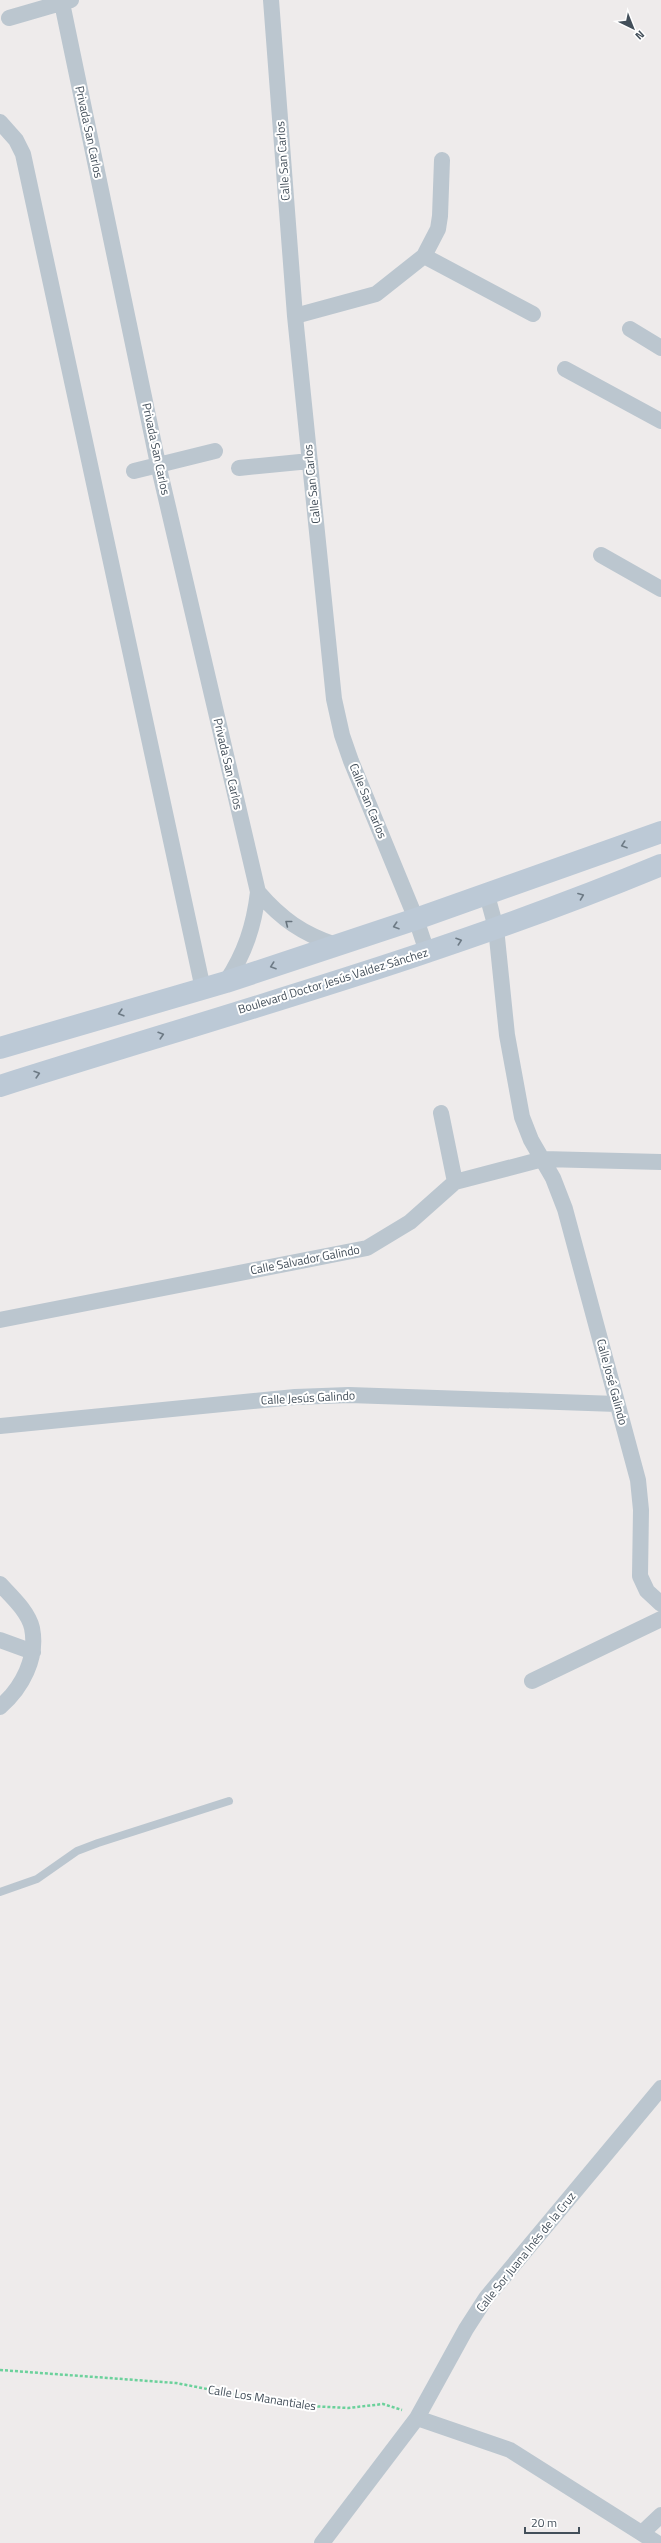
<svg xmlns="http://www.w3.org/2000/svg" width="661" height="2543" font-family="'Titillium Web',sans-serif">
	<rect width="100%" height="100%" fill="#eeebeb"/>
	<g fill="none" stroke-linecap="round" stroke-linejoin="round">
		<!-- path -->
		<path stroke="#6bd19b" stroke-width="2.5" stroke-dasharray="3 2" stroke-linecap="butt" d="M0,2370L176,2383L291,2405L348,2408L383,2404L402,2410"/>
		<!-- lane -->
		<path stroke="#bbc6cf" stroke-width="8" d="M0,1892L37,1879L77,1851L98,1843L229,1801"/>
		<!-- street -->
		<path stroke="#bbc6cf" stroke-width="16" d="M271,0L295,316L334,699L342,735L351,761L416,919L427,952
			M62,3L158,464L258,892C254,926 245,953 226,982
			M9,18L71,0
			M0,122L16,140L23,154L203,989
			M424,256L533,314
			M295,316L376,294L424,256L438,229L440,216L442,160
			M630,329L661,348
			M565,369L661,421
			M239,468L310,461
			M134,471L215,451
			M601,555L661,589
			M258,892C281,919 303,934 336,945
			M487,895L496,928L507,1035L522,1117L531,1140L553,1178L565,1209L638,1480L641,1510L640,1576L647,1591L661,1604
			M441,1113L455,1182
			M0,1320L367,1248L410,1222L455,1182L543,1159L661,1162
			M0,1426L295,1397L349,1395L617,1404
			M0,1584C11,1596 28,1611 32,1628C38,1658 22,1688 0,1707
			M0,1640L33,1652
			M532,1681L661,1619
			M417,2418L510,2450L657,2543
			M643,2532L661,2515
			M322,2543L417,2418L466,2329L486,2298L661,2088"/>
		<!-- secondary -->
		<path stroke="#bcc9d6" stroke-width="22" d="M0,1048L226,982L416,919L661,832
			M0,1086C221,1016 447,954 661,865"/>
	</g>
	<!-- one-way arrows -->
	<defs><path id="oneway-chevron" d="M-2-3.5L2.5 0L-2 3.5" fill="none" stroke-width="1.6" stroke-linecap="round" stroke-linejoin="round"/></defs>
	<g stroke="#6d7a85">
		<use href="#oneway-chevron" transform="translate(624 845) rotate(161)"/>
		<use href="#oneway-chevron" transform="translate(581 896) rotate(-21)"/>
		<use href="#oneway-chevron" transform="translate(396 926) rotate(162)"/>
		<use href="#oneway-chevron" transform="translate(459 941) rotate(-19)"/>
		<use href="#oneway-chevron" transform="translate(273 966) rotate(161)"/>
		<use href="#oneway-chevron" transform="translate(121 1013) rotate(164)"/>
		<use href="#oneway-chevron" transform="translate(161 1035) rotate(-17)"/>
		<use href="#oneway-chevron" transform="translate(37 1074) rotate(-17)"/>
	</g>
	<use stroke="#67737d" href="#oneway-chevron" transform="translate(288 923) rotate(-142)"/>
	<g text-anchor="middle" stroke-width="4" stroke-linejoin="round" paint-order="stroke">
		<!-- street labels -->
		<g font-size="12" fill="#434f5a" stroke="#fff">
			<text transform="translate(89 132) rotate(78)" y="4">Privada San Carlos</text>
			<text transform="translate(283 161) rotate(-94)" y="4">Calle San Carlos</text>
			<text transform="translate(156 449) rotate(78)" y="4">Privada San Carlos</text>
			<text transform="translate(312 484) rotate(-96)" y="4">Calle San Carlos</text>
			<text transform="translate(228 764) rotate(77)" y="4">Privada San Carlos</text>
			<text transform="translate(368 801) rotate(68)" y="4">Calle San Carlos</text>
			<text transform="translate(333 981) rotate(-17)" y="4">Boulevard Doctor Jesús Valdez Sánchez</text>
			<text transform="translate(305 1260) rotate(-11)" y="4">Calle Salvador Galindo</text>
			<text transform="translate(612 1382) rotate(75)" y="4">Calle José Galindo</text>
			<text transform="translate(308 1398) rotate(-3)" y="4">Calle Jesús Galindo</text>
			<text transform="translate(526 2252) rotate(-51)" y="4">Calle Sor Juana Inés de la Cruz</text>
			<text transform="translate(262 2398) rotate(9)" y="4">Calle Los Manantiales</text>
		</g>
	</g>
	<!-- north arrow -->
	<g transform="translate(633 28) rotate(137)" stroke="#ffffff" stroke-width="3" paint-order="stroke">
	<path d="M0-3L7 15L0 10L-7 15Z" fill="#434f5a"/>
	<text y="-6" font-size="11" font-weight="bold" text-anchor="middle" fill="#434f5a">N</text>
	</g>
	<!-- scale -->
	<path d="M525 2527v6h54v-6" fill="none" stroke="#434f5a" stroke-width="2"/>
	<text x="531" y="2527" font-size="12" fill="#434f5a" stroke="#ffffff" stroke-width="3" paint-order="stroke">20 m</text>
</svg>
